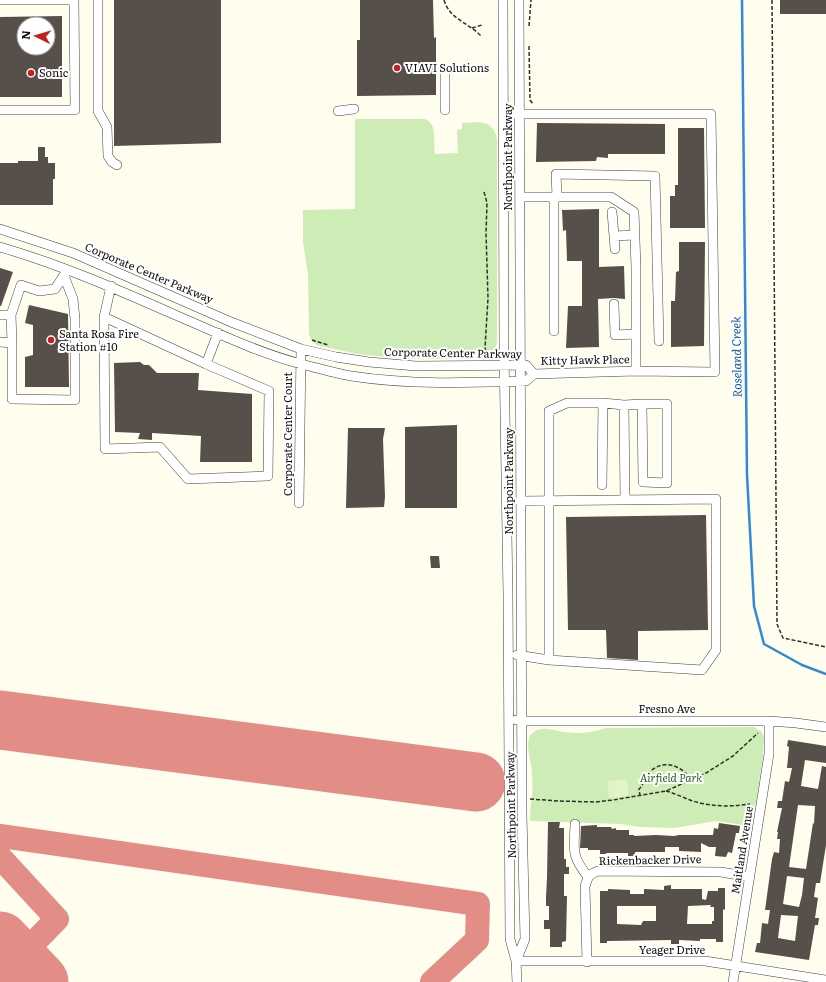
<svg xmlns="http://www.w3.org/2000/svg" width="826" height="982" font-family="Literata,serif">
	<rect width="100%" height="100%" fill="#fffdee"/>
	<!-- green -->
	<path fill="#ceecb5" d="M355,119H425C438,124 433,143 435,154L458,153L457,130L462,129V123C479,122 493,119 497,139V342L494,353L491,350L486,355H475L474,353H473L472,355H469V352H465V355H453V359L394,358L358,354L320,346C313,344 311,340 309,334L308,274L303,242V210L355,209Z
		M754,727L762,732L764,738L763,757L756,803L752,810L750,826L716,821L674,828L640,827L620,824L530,821C530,805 534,791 532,775C532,763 526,750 529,738C532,731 540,728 547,729C553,729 559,732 565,732C579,734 592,733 605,728Z"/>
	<!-- pitch -->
	<path fill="#e1f3c7" d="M627,779L629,796L609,798L607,781Z"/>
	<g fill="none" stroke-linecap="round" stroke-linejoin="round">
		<!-- stream -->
		<path stroke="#3289d5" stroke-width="2.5" d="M742,0L747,475L754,606L764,644L802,665L826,674"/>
		<!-- taxiway -->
		<path stroke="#e28e86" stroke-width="24" d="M0,836L478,904L477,940L432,982
			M0,857L57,919L18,959"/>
		<!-- runway -->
		<path stroke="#e28e86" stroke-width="59" d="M0,720L476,782
			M0,941L39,982"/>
	</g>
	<!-- building -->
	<path fill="#574f49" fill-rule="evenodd" d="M114,0H221V143L114,146Z
		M360,0H433L434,38L436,37V95L357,96V40H360Z
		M780,0H826V14H780Z
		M62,16V97H0V17ZM24,24H48V48H24Z
		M537,123L665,124V154H608V158L597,157L596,161L536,162Z
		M678,128H704L705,228H670V196H675V185H678Z
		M38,147H45V157H48V163H55V179H53V205H0V163H18V161H38Z
		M599,209V267L624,266L625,299L614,298L598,299L599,347L566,348L568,306H582V261H567L566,230L563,231L562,210Z
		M679,242H705L704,346L671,347V301H675L676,272L679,271Z
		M0,268L13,272L1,306H0Z
		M29,305L68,314L69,387H25V357L33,355V325L25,323Z
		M140,362L144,365H149L157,373H199L198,390L252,394V462H200L201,436L152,433V440L138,439L140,433L115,432L114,363Z
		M457,425V508H405V427Z
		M348,428H385L383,439L385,497L384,507L346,508Z
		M706,515L708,630L638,631V660L607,658L606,630H568L566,517Z
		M430,556H439L440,568H431Z
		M788,740L826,746V763L805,760L801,786L818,789L822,766L826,767V845L820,883H816L814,897L818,898L815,918H819L818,925H815L809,960L755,952L757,943H760L762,923L768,924L770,910H765L772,859L774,852L779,853L780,839H777L778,832H777L782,808H777L778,801H782L785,781L789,782L792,768H787L789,747L787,746ZM798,805L815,806L814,824L813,823L806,869L789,867ZM787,876L804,878L802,895L799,907L783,904ZM781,915L798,916L795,941L778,938Z
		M548,822H560L559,828H564V859H566V867H569V874H564V896H567L566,941L562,942V947H550V929H544V920H549V906H546V897L547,878Z
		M719,823L740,826L739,833H736L732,853L728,852L726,857L715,856L716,847H709L701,843V852L679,851V847H665V852H635V856H628V853H606V854H600V850H588V848H580L581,826L597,825V827H611L612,829L616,828V830H629V835H634V836L656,835L674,836L679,835H713L714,828L718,829Z
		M671,885V889H702V899L706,900L708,891H718V888H725V910L723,909V942H716V939H700V941L679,940V944H671V940L607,941V943H600V891H608V889L630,890V894H644V889L664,890V886ZM711,905L710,907H714V921H712V924H687L688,906ZM617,906H656V921H643L641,925L617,924Z"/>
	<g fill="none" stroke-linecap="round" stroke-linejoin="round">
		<!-- minor casing -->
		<g stroke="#404040" stroke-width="10">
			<path id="minor" d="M0,0H74
				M98,0V111L107,127L108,156L112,162L117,165
				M503,0L504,352L508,595L510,939L516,961L517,982
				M445,72V110
				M0,110H75L74,0
				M338,111L354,109
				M504,114H711L715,372L636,371L534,374
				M520,197H557L556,174L655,176L659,341
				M554,197V331
				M557,197H611L634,212L636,267V371
				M612,212L614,236
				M0,229L73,253L231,322L301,349L336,357L369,362L416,366L526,365L534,374
				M0,247C62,265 121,291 180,317C220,334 259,353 301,364C317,368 335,373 351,376C409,385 468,383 526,381L534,374
				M615,249L614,236L635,235
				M111,286L104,317L105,449L160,447L188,479L268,476L269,391L206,364L218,333
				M614,304L615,335L636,334
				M0,315H11L21,285L39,291L55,289L66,272
				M104,317L206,364
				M0,342L12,343L11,315
				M12,343V399L75,400V319L73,299L64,276
				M603,403L624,405L642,404L643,482L667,483V404H642
				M624,405L625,500
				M299,503L301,349
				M517,655L549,660L702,670L716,650V499L521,501
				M549,660V411L567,403H603L602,485
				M516,720L533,721H769L796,723L826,727
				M575,824C574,851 571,855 588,877
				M516,961L525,939L522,815L519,0
				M516,961H705L826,980
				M587,962L585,887C587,878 589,874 598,871L721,872L750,877
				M733,982L769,754V721"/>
		</g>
		<!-- path -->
		<path stroke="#2f2f2f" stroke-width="1.5" stroke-dasharray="4 2" stroke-linecap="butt" d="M444,0C450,20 468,22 481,36
			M772,0L777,624L783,638L826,647
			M529,26L531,0
			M472,28L482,25
			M529,46L530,100L533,104
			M484,192L487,203L486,233L488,298L485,348L488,355
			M312,340L328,345
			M666,791C674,793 682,797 690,800C710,807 730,807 750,804
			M640,796L639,789C644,785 644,777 649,773C662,758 682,765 691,780
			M530,799L559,801L595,802L613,800L666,791L706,773L733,756L758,733"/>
		<!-- minor -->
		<use href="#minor" stroke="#fff" stroke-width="9"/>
	</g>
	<!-- markers -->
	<g fill="#c6201d" stroke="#fff" stroke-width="1.5">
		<circle cx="397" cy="68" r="4"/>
		<circle cx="31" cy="73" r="4"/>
		<circle cx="51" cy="340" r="4"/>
	</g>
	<g text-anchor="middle" stroke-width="4" stroke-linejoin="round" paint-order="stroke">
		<!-- poi labels -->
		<g font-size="11" fill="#0d0d0d" stroke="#fff" text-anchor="start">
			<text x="405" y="72">VIAVI Solutions</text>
			<text x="39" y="77">Sonic</text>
			<text x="59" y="338">Santa Rosa Fire<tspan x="59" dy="13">Station #10</tspan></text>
		</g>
		<!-- street labels -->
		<g font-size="11" fill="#0d0d0d" stroke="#fff">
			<text transform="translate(508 157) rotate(-90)" y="4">Northpoint Parkway</text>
			<text transform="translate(149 273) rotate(23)" y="4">Corporate Center Parkway</text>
			<text transform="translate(453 353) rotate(1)" y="4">Corporate Center Parkway</text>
			<text transform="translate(585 360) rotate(-1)" y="4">Kitty Hawk Place</text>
			<text transform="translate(288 434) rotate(-90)" y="4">Corporate Center Court</text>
			<text transform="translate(509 481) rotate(-90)" y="4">Northpoint Parkway</text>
			<text x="667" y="713">Fresno Ave</text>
			<text transform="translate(511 805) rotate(-91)" y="4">Northpoint Parkway</text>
			<text transform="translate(742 850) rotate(-81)" y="4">Maitland Avenue</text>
			<text transform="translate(650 860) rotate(-1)" y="4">Rickenbacker Drive</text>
			<text x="672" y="954">Yeager Drive</text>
		</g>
		<!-- park labels -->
		<g font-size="11" font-style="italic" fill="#25691a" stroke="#fff">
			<text x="671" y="782">Airfield Park</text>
		</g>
		<!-- water labels -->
		<g font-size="12" font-style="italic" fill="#0f5aa7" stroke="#fff">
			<text transform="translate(737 357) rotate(-91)" y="4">Roseland Creek</text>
		</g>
	</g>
	<!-- north arrow -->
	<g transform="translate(36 36) rotate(275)"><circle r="19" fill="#ffffff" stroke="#9e9e9e"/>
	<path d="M0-3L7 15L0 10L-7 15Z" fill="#c6201d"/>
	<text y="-6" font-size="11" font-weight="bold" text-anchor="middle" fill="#0d0d0d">N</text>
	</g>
</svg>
